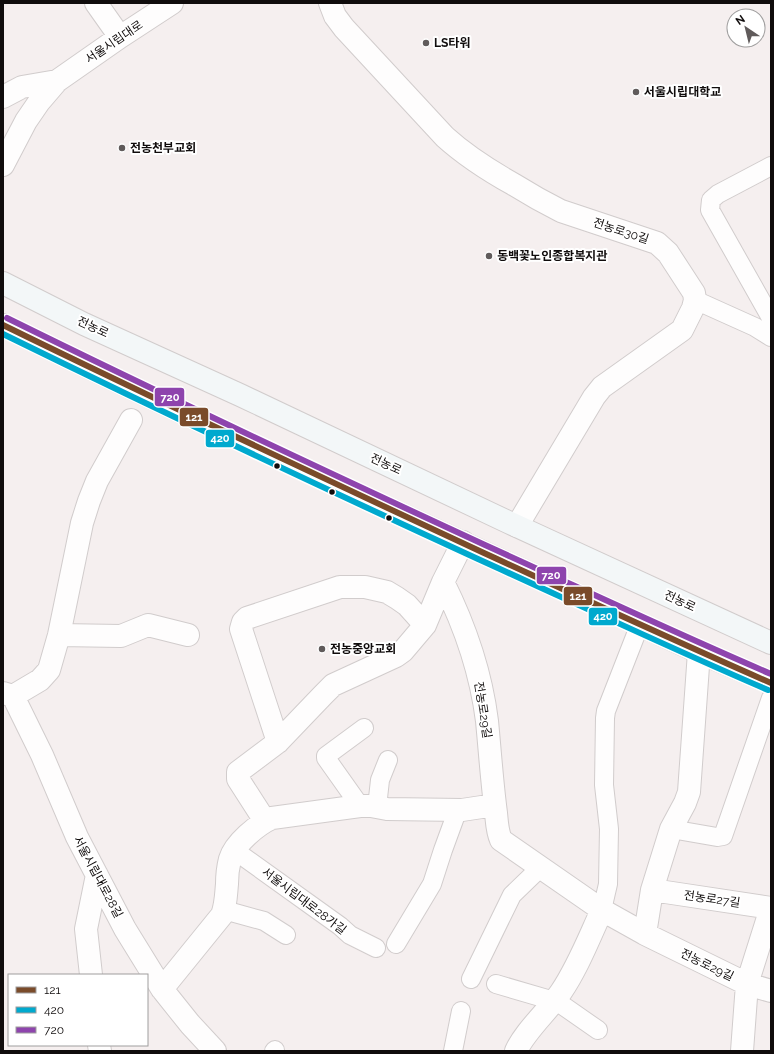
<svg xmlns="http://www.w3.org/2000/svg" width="774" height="1054" font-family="Raleway,'Noto Sans KR',sans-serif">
	<rect width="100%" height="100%" fill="#f5efef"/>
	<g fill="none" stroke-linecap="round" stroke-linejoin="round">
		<!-- lane casing -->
		<g stroke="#d1cccc" stroke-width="20">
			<path id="lane" d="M771,166L718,194L711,200L710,210L771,318
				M695,300L755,327L771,337
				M360,806L326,758V756L364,728
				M377,807L380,780L388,760
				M671,829L717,837L723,836L771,698
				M234,850L340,926L350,935L376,948
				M224,910L264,921L286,935
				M602,910L608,884L609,829L604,785L605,718L606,711L640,624
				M396,944L432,884L443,850L458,809
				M471,979L512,895L541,867
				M496,984L554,1001L562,1005L598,1030
				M274,1051L275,1050
				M453,1051L461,1011"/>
		</g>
		<!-- street casing -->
		<g stroke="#d1cccc" stroke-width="24">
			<path id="street" d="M96,3L120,37
				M330,3L335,16L344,28L445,137C466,156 488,170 513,184C529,194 545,203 561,211L657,243L668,253L694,293L695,300L693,308L682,330L602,387L594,397L517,526
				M3,97L22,87L57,81
				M3,165L26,121L39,102L57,81L120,37L172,3
				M443,582C465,626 481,673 487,721C490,752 492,783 496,813C497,822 497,831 501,840L602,910L645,934L747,984L771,991
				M59,635L121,636L148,625L188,635
				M3,693L13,696L42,755L77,837L125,929L162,989L190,1024L215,1051
				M13,696L40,680L49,670L59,635L82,523L89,501L97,481L131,420
				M278,742L241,629L243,622L247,618L340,587H365L387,592L397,598L407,605L425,625
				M265,821L238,779V772L278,742L323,695L333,685L396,656L403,651L425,625L443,582L463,542
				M652,890L771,908L747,984L742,1051
				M645,934L652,890L671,829L685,803L689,792L699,652
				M91,975L86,929L97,875
				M162,989L222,915C226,905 226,894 227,884C227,876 228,867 230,859C235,843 257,825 272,818L360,806H371L387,809L462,810L495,805
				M99,1045L100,1051
				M516,1051C525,1031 548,1011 561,992C578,967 589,938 602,910"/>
		</g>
		<!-- secondary casing -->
		<g stroke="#d1cccc" stroke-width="24">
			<path id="secondary" d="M3,283L84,324L240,395L508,522L771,643
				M3,325C232,439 467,544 699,652L771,683"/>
		</g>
		<!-- lane -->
		<use href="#lane" stroke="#fefdfd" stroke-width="18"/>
		<!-- street -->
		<use href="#street" stroke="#fefdfd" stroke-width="22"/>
		<!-- secondary -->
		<use href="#secondary" stroke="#f3f7f8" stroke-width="22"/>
		<!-- bus-1 casing -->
		<g stroke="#fff" stroke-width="9">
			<path id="bus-1" d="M3,325C162,403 323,478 484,553C580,597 675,641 771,683"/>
		</g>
		<!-- bus-2 casing -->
		<g stroke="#fff" stroke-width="9">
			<path id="bus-2" d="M3,334C160,411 319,486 478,559C575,603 670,648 768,690"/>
		</g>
		<!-- bus-3 casing -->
		<g stroke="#fff" stroke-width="9">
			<path id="bus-3" d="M7,318C165,396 325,471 485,545C580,588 675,633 771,674"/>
		</g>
		<!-- bus-1 -->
		<use href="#bus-1" stroke="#7a4b2a" stroke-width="6"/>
		<!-- bus-2 -->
		<use href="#bus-2" stroke="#00a9ce" stroke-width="6"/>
		<!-- bus-3 -->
		<use href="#bus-3" stroke="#8e44ad" stroke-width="6"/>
	</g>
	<!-- markers -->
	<g fill="#605b5b" stroke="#fff" stroke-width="1.5">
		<circle cx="426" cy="43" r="4"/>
		<circle cx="636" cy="92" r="4"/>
		<circle cx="122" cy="148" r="4"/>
		<circle cx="489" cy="256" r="4"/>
		<circle cx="322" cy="649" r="4"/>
	</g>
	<g fill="#100c0c" stroke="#fff" stroke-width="1.5">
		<circle cx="277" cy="466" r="3.5"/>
		<circle cx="332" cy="492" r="3.5"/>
		<circle cx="389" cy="518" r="3.5"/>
	</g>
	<g text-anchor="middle" stroke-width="4" stroke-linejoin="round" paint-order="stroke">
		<!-- street labels -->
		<g font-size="12" fill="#100c0c" stroke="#fff">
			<text transform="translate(114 42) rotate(-34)" y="4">서울시립대로</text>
			<text transform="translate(621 231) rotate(18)" y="4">전농로30길</text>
			<text transform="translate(93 327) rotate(25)" y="4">전농로</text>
			<text transform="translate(386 464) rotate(25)" y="4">전농로</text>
			<text transform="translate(680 601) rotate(25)" y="4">전농로</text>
			<text transform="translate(483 710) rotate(81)" y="4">전농로29길</text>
			<text transform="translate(98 877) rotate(62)" y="4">서울시립대로28길</text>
			<text transform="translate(712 899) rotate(8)" y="4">전농로27길</text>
			<text transform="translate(304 901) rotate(37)" y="4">서울시립대로28가길</text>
			<text transform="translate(707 965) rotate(26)" y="4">전농로29길</text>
		</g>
		<!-- poi labels -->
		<g font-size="12" font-weight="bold" fill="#100c0c" stroke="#fff" text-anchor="start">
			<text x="434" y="47">LS타워</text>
			<text x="644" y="96">서울시립대학교</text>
			<text x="130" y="152">전농천부교회</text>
			<text x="497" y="260">동백꽃노인종합복지관</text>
			<text x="330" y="653">전농중앙교회</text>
		</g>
	</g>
	<g stroke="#fff" stroke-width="1.5">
		<rect x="154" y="387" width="31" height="20" rx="4" fill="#8e44ad"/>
		<rect x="179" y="407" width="30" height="20" rx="4" fill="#7a4b2a"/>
		<rect x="205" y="429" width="30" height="19" rx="4" fill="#00a9ce"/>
		<rect x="536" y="566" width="31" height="19" rx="4" fill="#8e44ad"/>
		<rect x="563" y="586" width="30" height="20" rx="4" fill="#7a4b2a"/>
		<rect x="588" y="607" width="30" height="19" rx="4" fill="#00a9ce"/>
	</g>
	<g font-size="11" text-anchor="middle" font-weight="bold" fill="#fff">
		<text x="170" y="401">720</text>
		<text x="194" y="421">121</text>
		<text x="220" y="442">420</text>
		<text x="551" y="579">720</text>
		<text x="578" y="600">121</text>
		<text x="603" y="620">420</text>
	</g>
	<!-- border -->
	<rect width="774" height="1054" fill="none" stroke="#100c0c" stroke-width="8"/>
	<!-- legend -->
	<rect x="8" y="974" width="140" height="72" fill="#ffffff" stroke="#9f9e9e"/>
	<rect x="16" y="987" width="20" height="6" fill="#7a4b2a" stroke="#9f9e9e"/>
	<text x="44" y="994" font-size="12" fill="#100c0c">121</text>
	<rect x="16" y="1007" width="20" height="6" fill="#00a9ce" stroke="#9f9e9e"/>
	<text x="44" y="1014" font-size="12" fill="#100c0c">420</text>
	<rect x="16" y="1027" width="20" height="6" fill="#8e44ad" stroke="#9f9e9e"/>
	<text x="44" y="1034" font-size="12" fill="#100c0c">720</text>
	<!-- north arrow -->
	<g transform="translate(746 28) rotate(325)"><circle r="19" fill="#ffffff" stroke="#9f9e9e"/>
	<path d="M0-3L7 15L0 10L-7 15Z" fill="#605b5b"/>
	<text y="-6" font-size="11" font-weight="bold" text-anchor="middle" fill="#100c0c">N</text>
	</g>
</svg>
